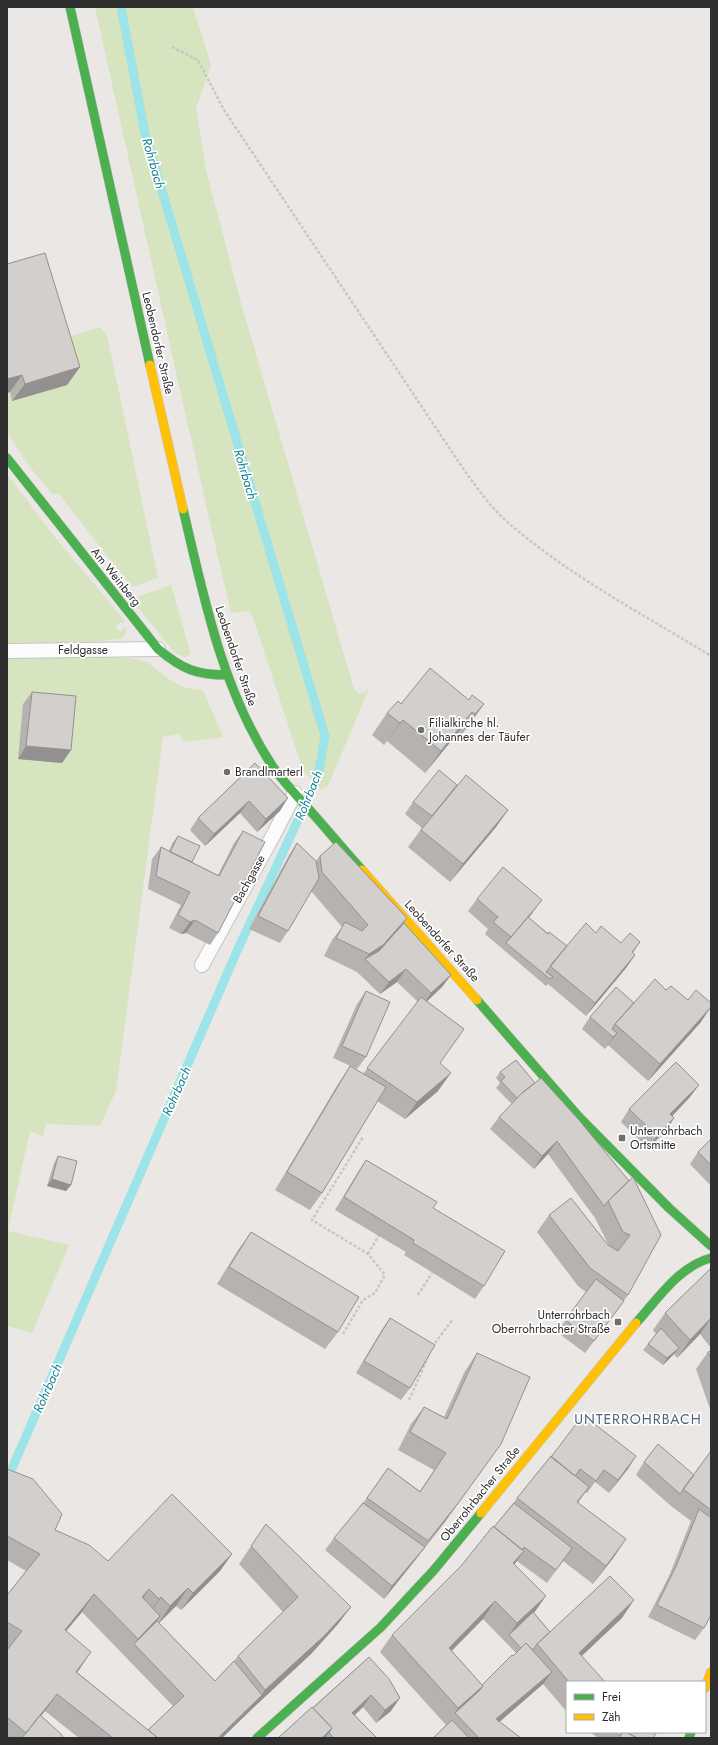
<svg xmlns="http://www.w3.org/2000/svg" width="718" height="1745" font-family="Jost,sans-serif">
	<rect width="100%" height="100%" fill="#ebe7e4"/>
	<!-- green -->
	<path fill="#d6e4bf" d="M95,7H193L211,65L196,109L206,170L241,303L354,689L358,693L365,692L370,686L328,786L321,789L303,770L252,615L248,611L231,613C184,412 140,209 95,7Z
		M100,327L107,335L158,578L132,587L58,493L53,495L30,467L7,433V393L10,392L13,401L67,385L54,341Z
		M7,474L54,536L125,621L123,623H118L116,628L120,632L126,627L127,629L123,638L96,642L7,643Z
		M171,585L191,654L185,657L176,654L131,599Z
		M111,657L129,658L147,662L170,680L186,688L203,690L223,737L184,742L179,734L163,737L116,1091L100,1126L46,1124L43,1136L30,1131L8,1231L69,1245L32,1333L7,1326V658Z"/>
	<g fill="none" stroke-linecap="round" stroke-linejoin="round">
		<!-- stream -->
		<path stroke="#9ce4e8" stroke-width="9" d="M7,1480L237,951L318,777L325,736L145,134L121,7"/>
		<!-- lane casing -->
		<g stroke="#c6c4c4" stroke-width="16">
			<path id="lane" d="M7,651L158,649
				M202,965L274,834L295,793"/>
		</g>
		<!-- fast casing -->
		<g stroke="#c6c4c4" stroke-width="10">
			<path id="fast" d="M70,7L150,365
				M7,458L158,649C182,669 196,675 227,675
				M183,509C204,598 222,690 273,767C283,781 295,794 306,806C325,827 343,849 362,870
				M477,1000L579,1117L669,1208L711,1246
				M636,1323C657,1300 679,1266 711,1258
				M257,1738L381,1627L434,1570L481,1513
				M689,1738L691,1732"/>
		</g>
		<!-- slow casing -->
		<g stroke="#c6c4c4" stroke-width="10">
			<path id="slow" d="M150,365L183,509
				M362,870L477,1000
				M481,1513L636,1323
				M705,1688L711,1672"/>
		</g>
		<!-- path -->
		<path stroke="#c8c7c7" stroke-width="2.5" stroke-dasharray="3 2" stroke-linecap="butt" d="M172,47L198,60L224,110L462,467C475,485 488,504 504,519C566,574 641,613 711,656
			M368,1254L379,1235
			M418,1295L432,1273
			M343,1334L363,1300L375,1293L385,1275L368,1254L312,1220L363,1137
			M432,1347L453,1319
			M409,1400L428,1357"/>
		<!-- lane -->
		<use href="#lane" stroke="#fcfbfb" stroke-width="14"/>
		<!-- fast -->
		<use href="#fast" stroke="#4caf50" stroke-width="9"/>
		<!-- slow -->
		<use href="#slow" stroke="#ffc107" stroke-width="9"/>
	</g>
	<!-- wall -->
	<path fill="#b5b2b0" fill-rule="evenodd" d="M7,264L80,367L67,385L12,401L10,392L7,393Z
		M32,692L71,750L62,763L18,759L23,704Z
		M469,700L484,704L468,726L460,736L457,734L425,773L387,741L384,745L372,735L387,713Z
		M255,763L280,811L257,832L240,813L205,846L190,830L198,818Z
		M458,785L508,810L496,827L450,882L408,847L422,828L405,814L413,802Z
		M243,831L218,933L210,945L186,933L181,934L169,928L181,905L148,889L152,859L161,847L169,851L173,842L178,836L192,862L218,875L234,843Z
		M297,843L316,861L320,856L407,918L404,923L451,975L442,987L427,1001L440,1063L438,1091L405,1119L377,1101L322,1193L310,1210L275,1190L338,1084L350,1066L363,1074L418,1002L397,982L380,994L357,972L324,956L332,940L342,927L311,891L288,931L280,943L249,929L289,855Z
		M477,899L533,912L529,918L548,933L567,946L596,933L621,943L640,942L633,953L635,955L626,968L586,1016L548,984L546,986L485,934L488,929L468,911Z
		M366,991V1057L357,1069L333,1058L357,1004Z
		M590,1017L701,1022L648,1081L608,1045L605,1049L582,1029Z
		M500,1072L535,1083L629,1181L633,1177L628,1295L615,1313L585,1353L557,1332L586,1292L578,1286L537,1232L549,1215L609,1246L595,1218L548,1154L534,1169L490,1129L499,1117L512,1104L496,1088L500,1083L496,1078Z
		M690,1097L672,1116L674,1118L666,1131L648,1148L621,1122L629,1109Z
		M711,1139V1186L690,1164L698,1152Z
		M58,1156L71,1185L66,1191L47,1186L54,1163Z
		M366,1160L433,1208L484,1286L475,1299L404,1255L406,1252L335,1210L358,1172Z
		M251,1232L338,1332L325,1349L217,1284L238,1250Z
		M711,1268V1348L700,1334L677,1358L674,1354L663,1365L643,1350L656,1334L653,1330L665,1313Z
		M390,1318L410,1388L401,1400L356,1373L381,1331Z
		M711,1351V1409H710L696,1369L708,1352Z
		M477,1353L447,1519L416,1559L384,1599L325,1550L334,1538L363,1503L388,1468L420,1491L434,1470L398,1450L411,1424L424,1407L444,1417L465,1371Z
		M711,1451V1615L704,1628L695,1640L648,1617L669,1576L691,1521L671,1506L636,1475L644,1462L694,1475Z
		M551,1456H636L609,1493L595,1482L587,1493L585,1492L577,1503L614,1557L593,1584L563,1561L547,1583L517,1561L514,1564L534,1613L550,1632L622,1618L581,1656L605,1682H567V1712L543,1684L499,1722L521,1738H433L446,1725L380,1652L392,1635L461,1566L494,1527ZM483,1619L516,1653L482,1685L452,1651Z
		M7,1469L55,1530L108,1561L232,1554L220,1571L181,1610L176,1606L159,1623L215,1681L234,1661L238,1656L283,1612L239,1564L266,1524L338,1624L311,1654L253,1708L222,1738H79L45,1711L41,1716L64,1738H7V1650L9,1648L7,1647V1595L26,1571L7,1560ZM82,1612L173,1706L148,1730L77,1672L66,1631Z
		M369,1657L391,1711L376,1723L363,1707L355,1715L377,1738H278Z
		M590,1732H657L653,1738H598Z"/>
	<!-- shaded-wall -->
	<path fill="#939190" d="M80,367L67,385L12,401L25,384Z
		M22,375L10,392L7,393V379Z
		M484,704L468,726L460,736L475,714Z
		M472,712L457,734L425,773L441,751Z
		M403,720L387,741L384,745L400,723Z
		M26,746L71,750L62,763L18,759Z
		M288,798L280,811L257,832L266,819Z
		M249,801L240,813L205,846L214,834Z
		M508,810L496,827L450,882L463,864Z
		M542,900L533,912L507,943H506L511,937Z
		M407,918L395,935L370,963L365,959L369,954Z
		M195,920L186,933L181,934L190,922Z
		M635,955L626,968L586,1016L595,1003Z
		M406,969L397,982L380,994L389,982Z
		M451,975L442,987L422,1006L431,993Z
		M711,1007L701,1022L648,1081L660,1064Z
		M617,1033L605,1049L613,1037Z
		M451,1073L438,1091L405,1119L417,1102Z
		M699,1085L690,1097L662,1127L670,1114Z
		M674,1118L666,1131L648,1148L657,1136Z
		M557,1141L548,1154L534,1169L542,1156Z
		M52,1179L71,1185L66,1191L47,1186Z
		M711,1318L700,1334L677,1358L690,1340Z
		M679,1348L674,1354L663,1365L667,1358Z
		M501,1444L447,1519L416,1559L384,1599L392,1586L425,1547Z
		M636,1456L628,1469L609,1493L618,1480Z
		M589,1487L577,1504V1502Z
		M626,1539L614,1557L593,1584L606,1566Z
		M524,1551L511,1569L513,1563Z
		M232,1554L220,1571L181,1610L193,1593Z
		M188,1588L176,1606L158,1624L170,1606Z
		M149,1589L137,1607L142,1597Z
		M94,1594L82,1612L52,1648L65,1630Z
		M546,1596L534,1613L509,1635L517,1623Z
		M161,1597L149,1615L147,1616L159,1599Z
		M634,1600L622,1618L566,1671L579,1653Z
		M495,1601L483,1619L437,1665L449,1648Z
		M351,1607L338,1624L311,1654L253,1708L265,1690Z
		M160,1616L148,1633L134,1644L138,1639Z
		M91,1652L79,1670L63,1689L76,1672Z
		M552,1672L543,1684L488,1732L496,1719Z
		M483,1686L471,1704L455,1713L458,1708Z
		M57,1694L45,1711L23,1738H22Z
		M262,1695L253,1708L222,1738H218Z
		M371,1695L363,1707L344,1725L352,1713Z
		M400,1698L391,1711L376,1723L385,1710Z
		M332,1728L325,1738H322Z"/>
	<!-- building -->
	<path fill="#d2cfcd" stroke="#939190" d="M45,253L80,367L25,384L22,375L7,379V264Z
		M430,668L469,700L472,695L484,704L475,714L472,712L441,751L403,720L400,723L387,713L398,701L401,704Z
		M32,692L76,696L71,750L26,746Z
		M255,763L288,798L266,819L249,801L214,834L198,818Z
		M439,770L457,785L432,816L413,802Z
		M466,775L508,810L463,864L421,830Z
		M243,831L265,842L218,933L195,920L190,922L178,915L190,892L156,876L161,847L219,876Z
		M178,836L200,846L192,862L170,852Z
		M336,842L407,918L383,945L369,954L336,938L345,922L362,931L368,925L322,872L320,856Z
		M297,843L316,861L319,878L288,931L258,916Z
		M503,867L542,900L511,937L493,922L498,917L477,899Z
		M528,917L548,934L549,932L567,946L546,972L553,977L550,979L506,943Z
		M404,923L451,975L431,993L406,969L389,982L365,959L379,951Z
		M586,923L596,933L601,926L621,943L630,933L640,942L632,952L635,955L595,1003L550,966Z
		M655,979L666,990L671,986L688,1000L696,990L711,1003V1007L660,1064L615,1024Z
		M616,987L634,1003L615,1024L612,1029L617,1033L613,1037L590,1017Z
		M366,991L390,1002L366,1057L342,1046Z
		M421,997L464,1029L440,1063L451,1073L417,1102L367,1068Z
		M516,1060L535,1083L522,1093L517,1098L501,1081L505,1077L500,1072Z
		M676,1062L699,1085L670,1114L674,1118L657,1136L629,1109Z
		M350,1066L386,1087L322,1193L287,1172Z
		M541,1078L579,1120L629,1181L608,1201L604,1206L557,1141L542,1156L499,1117L522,1093Z
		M711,1139V1165L698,1152Z
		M58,1156L77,1161L71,1185L52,1179Z
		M366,1160L437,1202L433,1208L505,1251L484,1286L413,1243L414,1240L344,1197Z
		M633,1177L661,1235L628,1295L590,1268L549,1215L571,1198L608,1245L618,1251L630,1235L623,1232L608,1201Z
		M251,1232L359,1297L338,1332L229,1267Z
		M711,1268V1318L690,1340L665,1313Z
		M596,1279L624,1301L594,1341L565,1320Z
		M390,1318L435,1345L410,1388L364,1361Z
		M661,1328L679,1348L667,1358L648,1344Z
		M711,1351V1359L708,1352Z
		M477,1353L530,1377L501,1444L459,1502L428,1541L367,1498L388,1468L420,1492L446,1453L410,1432L424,1407L447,1419Z
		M583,1415L636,1456L618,1480L604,1470L596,1481L580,1469L575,1476L551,1457Z
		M658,1444L694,1475L680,1494L644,1462Z
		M711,1451V1510L683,1489Z
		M551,1456L589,1487L577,1502L626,1539L606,1566L517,1498Z
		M7,1469L33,1479L62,1514L55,1530L89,1545L108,1561L172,1494L232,1554L193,1593L188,1588L170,1606L161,1597L159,1599L149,1589L142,1597L160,1616L138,1639L94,1594L65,1630L91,1652L76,1672L158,1738H113L57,1694L26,1733L7,1717V1650L22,1631L7,1622V1595L40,1554L7,1536Z
		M363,1503L425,1547L392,1586L334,1538Z
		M514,1503L572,1548L556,1570L524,1547L522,1550L494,1527Z
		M699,1509L711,1518V1615L704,1628L657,1605L677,1564Z
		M266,1524L351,1607L324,1636L265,1690L238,1656L298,1597L251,1546Z
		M493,1526L524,1551L513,1563L546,1596L517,1623L495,1601L449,1648L483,1686L458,1708L392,1635L461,1566Z
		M610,1576L634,1600L579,1653L605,1682H569L537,1644Z
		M533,1612L550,1632L537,1644L533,1650L526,1643L521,1648L509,1635Z
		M157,1621L215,1681L234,1661L262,1695L218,1738H158L148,1730L184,1696L134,1644Z
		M526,1643L552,1672L496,1719L521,1738H479L455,1713L479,1691L483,1686L482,1685L512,1655L513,1656Z
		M369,1657L389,1679L400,1698L385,1710L371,1695L352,1713L377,1738H334L329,1733L332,1728L313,1708Z
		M312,1707L332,1728L322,1738H278Z
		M40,1715L60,1733L64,1738H22Z
		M452,1720L469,1738H433Z
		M615,1732H623L620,1736Z
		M623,1732H626L637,1738H619Z
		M626,1732H657L653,1738H637Z"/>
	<!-- markers -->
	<g fill="#706f6e" stroke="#fff" stroke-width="1.5">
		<circle cx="421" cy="730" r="4"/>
		<circle cx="227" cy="772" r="4"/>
		<rect x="618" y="1134" width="8" height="8" rx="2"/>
		<rect x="614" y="1318" width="8" height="8" rx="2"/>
	</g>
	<g text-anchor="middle" stroke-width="3.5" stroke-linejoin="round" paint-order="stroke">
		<!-- street labels -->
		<g font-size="12" fill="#2e2e2e" stroke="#fff">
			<text transform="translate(158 343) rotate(77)" y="4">Leobendorfer Straße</text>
			<text transform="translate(116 577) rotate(51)" y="4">Am Weinberg</text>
			<text x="83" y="654">Feldgasse</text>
			<text transform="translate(236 656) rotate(71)" y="4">Leobendorfer Straße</text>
			<text transform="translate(249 879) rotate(-61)" y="4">Bachgasse</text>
			<text transform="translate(442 941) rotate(48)" y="4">Leobendorfer Straße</text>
			<text transform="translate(480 1494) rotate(-51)" y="4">Oberrohrbacher Straße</text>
		</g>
		<!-- poi labels -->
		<g font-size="12" fill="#2e2e2e" stroke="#fff" text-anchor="start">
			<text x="429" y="727">Filialkirche hl.<tspan x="429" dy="14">Johannes der Täufer</tspan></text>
			<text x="235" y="776">Brandlmarterl</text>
			<text x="630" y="1135">Unterrohrbach<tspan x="630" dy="14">Ortsmitte</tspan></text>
			<text x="610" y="1319" text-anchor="end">Unterrohrbach<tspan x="610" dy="14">Oberrohrbacher Straße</tspan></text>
		</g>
		<!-- water labels -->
		<g font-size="13" font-style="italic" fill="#148294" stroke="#fff">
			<text transform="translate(154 163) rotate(74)" y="5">Rohrbach</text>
			<text transform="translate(246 474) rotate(73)" y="5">Rohrbach</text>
			<text transform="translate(308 795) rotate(-68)" y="5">Rohrbach</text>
			<text transform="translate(176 1091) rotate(-66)" y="5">Rohrbach</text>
			<text transform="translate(47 1388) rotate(-66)" y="5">Rohrbach</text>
		</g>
		<!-- quarter labels -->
		<g font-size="14" letter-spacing="1" fill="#4f617d" stroke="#fff">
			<text x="638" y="1424">UNTERROHRBACH</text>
		</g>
	</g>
	<!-- border -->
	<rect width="718" height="1745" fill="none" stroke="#2e2e2e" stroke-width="16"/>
	<!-- legend -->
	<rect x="566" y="1681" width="140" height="52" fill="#ffffff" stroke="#ababab"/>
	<rect x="574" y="1694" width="20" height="6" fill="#4caf50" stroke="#ababab"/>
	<text x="602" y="1701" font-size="12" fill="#2e2e2e">Frei</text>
	<rect x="574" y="1714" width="20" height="6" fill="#ffc107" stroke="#ababab"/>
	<text x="602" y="1721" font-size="12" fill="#2e2e2e">Zäh</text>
</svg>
